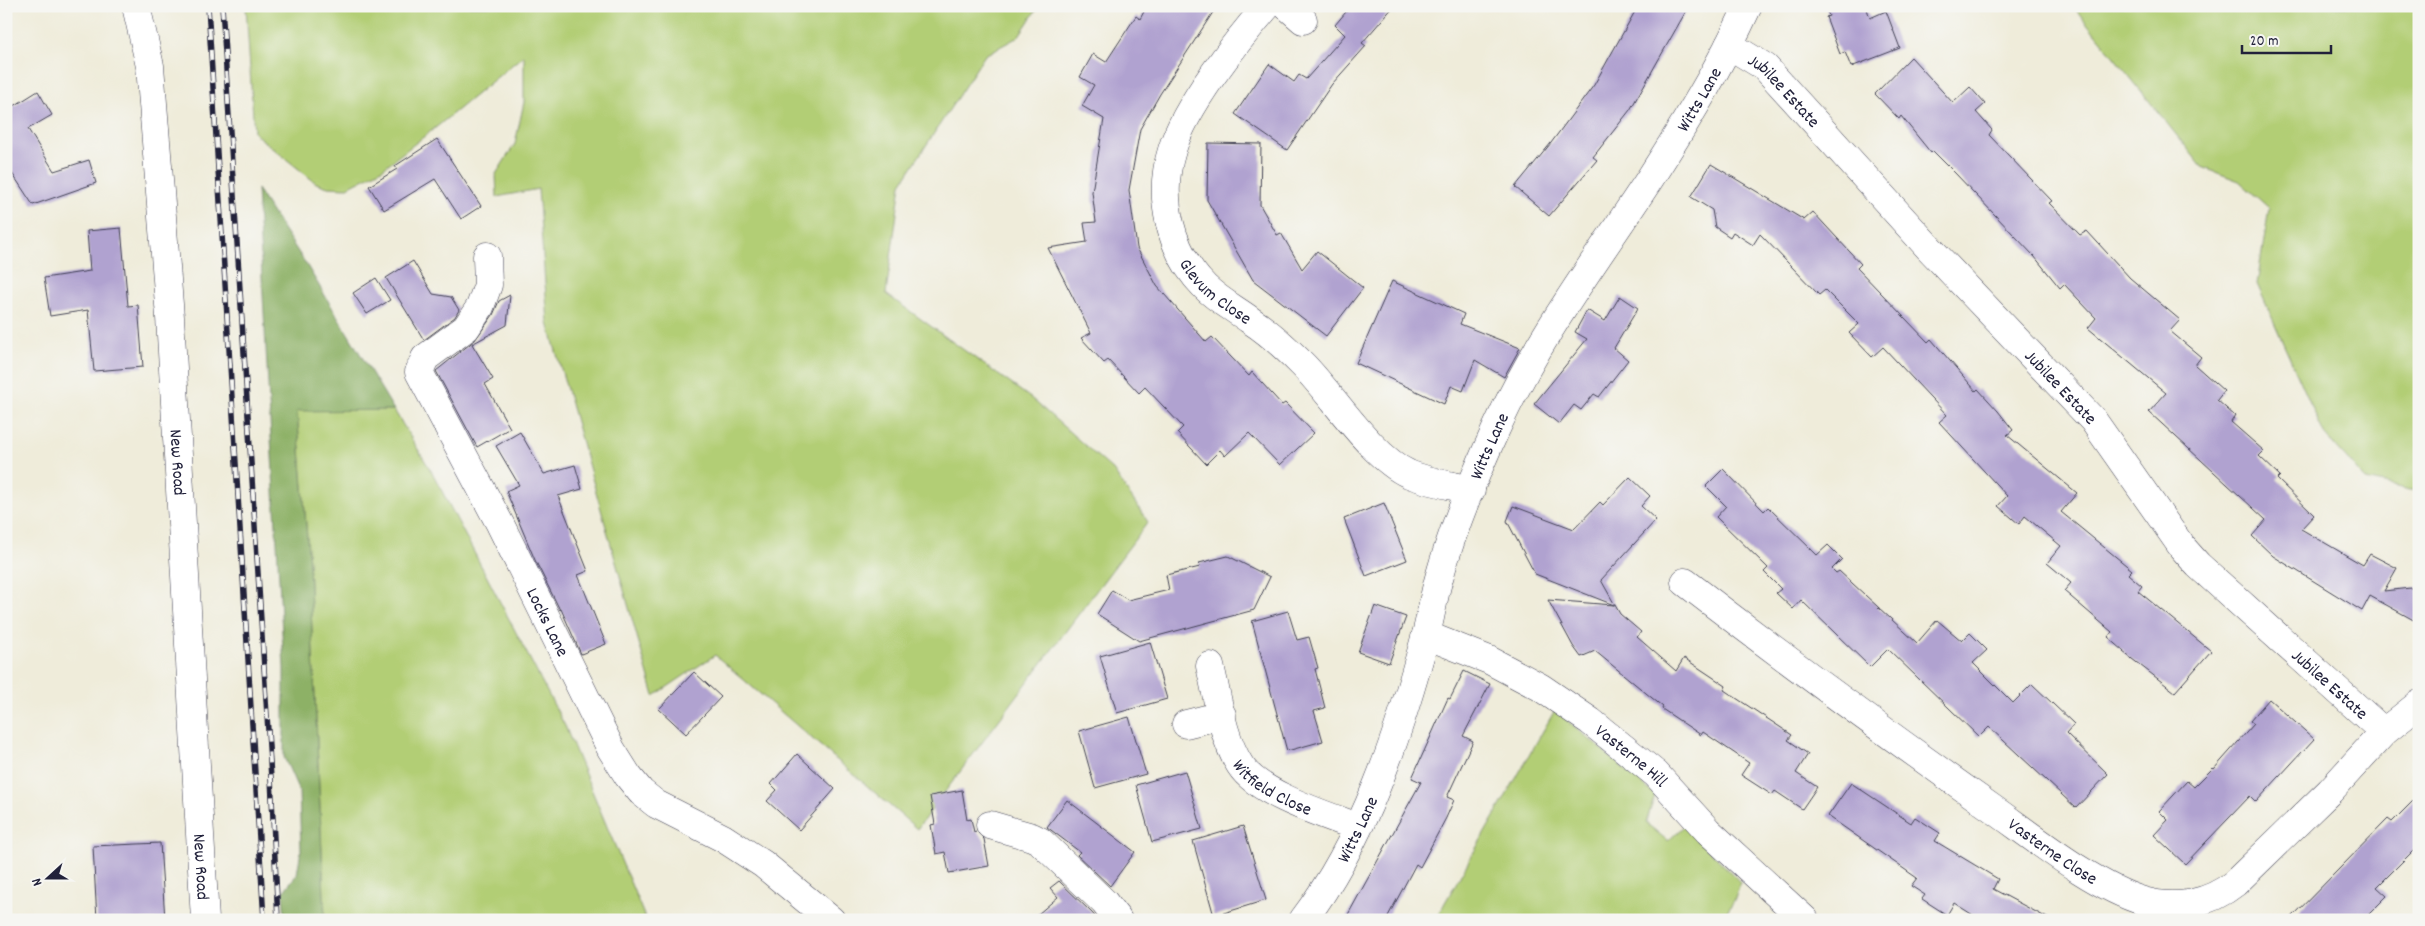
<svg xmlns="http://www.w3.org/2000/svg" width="2425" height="926" font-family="Dekko,sans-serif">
	<rect width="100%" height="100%" fill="#f6f6f2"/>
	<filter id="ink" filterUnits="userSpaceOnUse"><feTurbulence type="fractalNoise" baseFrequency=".02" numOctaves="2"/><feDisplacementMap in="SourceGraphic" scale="10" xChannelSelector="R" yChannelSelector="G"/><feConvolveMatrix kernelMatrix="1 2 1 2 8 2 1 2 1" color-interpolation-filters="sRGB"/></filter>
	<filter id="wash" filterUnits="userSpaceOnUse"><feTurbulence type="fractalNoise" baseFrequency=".0096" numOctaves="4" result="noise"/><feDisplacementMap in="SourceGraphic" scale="20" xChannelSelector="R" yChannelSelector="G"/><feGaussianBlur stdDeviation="1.12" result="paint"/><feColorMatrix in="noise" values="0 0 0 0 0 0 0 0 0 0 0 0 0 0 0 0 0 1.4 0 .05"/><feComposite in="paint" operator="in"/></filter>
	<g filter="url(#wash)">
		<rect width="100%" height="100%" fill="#efecda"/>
		<!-- green -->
		<path fill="#b2ce74" stroke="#6a7858" d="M246,6H1039L1018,37L985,55L901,184L886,294L1032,399L1113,470L1148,522L917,829L715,655L654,696L548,323L538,189L497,197L496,174L515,144L524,102V55L439,125L382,169L346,188L328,187L316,183L254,133Z
			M2073,6H2419V490H2410L2366,480L2324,434L2257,284L2269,208L2239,181L2202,167Z
			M297,410H394L433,474L565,726L646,920H325L309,564Z
			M1555,710L1655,795L1646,823L1668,841L1685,825L1740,882L1735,899L1727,911L1742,920H1435Z"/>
		<!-- forest -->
		<path fill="#8db166" stroke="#586a50" d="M257,189L306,264L394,410L297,411L309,564L325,920H285L283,892L297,874L301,850L299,791L284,757V668Z"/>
		<g id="blocks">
			<!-- building -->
			<path fill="#b0a2d0" d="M1147,6H1217L1160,94L1140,129L1129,190L1137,248L1157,286L1206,342L1212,337L1249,376L1252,372L1282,405L1285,403L1314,433L1280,465L1249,433L1225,456L1220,450L1206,464L1177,433L1183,427L1145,387L1139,393L1108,360L1104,363L1081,338L1091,333L1048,248L1087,242L1084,223L1096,222L1092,192L1104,119L1082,106L1094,85L1080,77L1093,54L1106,62L1136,16L1140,19Z
				M1351,6H1394L1362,43L1366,46L1332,84L1287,150L1235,114L1269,64L1294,82L1299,75L1306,79L1345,35L1335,25Z
				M1638,6H1689L1630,110L1593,157L1597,160L1549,216L1515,187L1551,143L1594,85Z
				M1825,6H1866L1870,18L1886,11L1900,48L1851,67L1845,52L1840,54L1826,17L1829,16Z
				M1911,57L1953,103L1970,87L1985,104L1976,112L1992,130L1989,135L2052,201L2049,203L2080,235L2087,231L2130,278L2180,320L2170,331L2201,357L2195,365L2224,391L2217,400L2235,416L2231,422L2264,451L2259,456L2280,476L2277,479L2314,515L2301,529L2363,565L2370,554L2397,568L2384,591L2419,587V623L2370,596L2362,611L2273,556L2252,536L2266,520L2149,412L2166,393L2088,328L2096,318L2064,284L2060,288L2034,256L1955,173L1933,151L1931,153L1901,116L1899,119L1875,94Z
				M38,91L52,115L28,129L54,171L89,160L96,183L33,205L6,164V93L14,106Z
				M437,139L481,206L461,219L435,179L384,210L369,186L397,169L395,166Z
				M1208,143L1261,144L1260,205L1277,235L1281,233L1302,269L1317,251L1363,288L1326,336L1253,280L1207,200Z
				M1711,164L1804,220L1813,212L1861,264L1857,268L1928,342L1931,339L1976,391L1978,389L1998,411L2013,430L2007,435L2077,493L2061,512L2132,570L2128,574L2142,586L2138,591L2211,651L2175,692L2123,652L2124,651L2108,637L2112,632L2064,591L2071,583L2047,563L2061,546L2025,516L2019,524L1998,506L2007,496L1939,422L1947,415L1883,347L1872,357L1849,333L1859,324L1825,290L1819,295L1760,234L1753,245L1733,232L1730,237L1715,227L1712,210L1691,197Z
				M121,228L128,306L138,305L143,367L94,371L88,310L50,316L44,278L90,271L87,231Z
				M413,261L433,294L451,297L459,310L455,317L424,340L386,278Z
				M376,278L390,300L367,314L353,293Z
				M1392,281L1464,314L1460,324L1520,348L1504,377L1475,360L1463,391L1451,386L1444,404L1356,363Z
				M510,295L507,325L472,344L493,379L485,384L510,428L477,447L436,371L475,340L493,315L499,301Z
				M1620,296L1638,308L1614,348L1628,360L1599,397L1594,394L1581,410L1574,405L1559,424L1534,404L1587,339L1575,332L1587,310L1605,321Z
				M520,432L544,474L575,465L582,489L558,496L588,571L578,575L606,644L581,654L561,609L560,610L535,560L506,491L519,485L496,446Z
				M1723,469L1764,511L1768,507L1817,555L1828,545L1842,559L1832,569L1836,573L1839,571L1917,643L1937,620L1962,641L1970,633L1987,650L1973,663L2013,703L2032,684L2074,724L2066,733L2108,774L2076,808L1989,727L1979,737L1888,649L1870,667L1801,600L1793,609L1776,593L1781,589L1764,572L1768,568L1716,517L1726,506L1706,486Z
				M1630,477L1650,496L1641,506L1656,520L1601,580L1620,614L1641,632L1637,637L1676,671L1684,658L1726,686L1724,690L1792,735L1788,740L1808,754L1796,773L1817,787L1802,809L1775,791L1772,795L1741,775L1749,763L1703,732L1701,735L1662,709L1663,707L1595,651L1581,657L1573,646L1548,600L1614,605L1535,574L1507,521L1513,506L1574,529L1600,502L1603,505Z
				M1384,503L1407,560L1366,576L1344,519Z
				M1228,556L1270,577L1254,610L1139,641L1097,614L1112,590L1128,600L1169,590L1166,575L1200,567L1199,563Z
				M1375,606L1406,617L1389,663L1358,652Z
				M1288,611L1297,640L1309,637L1318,668L1315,669L1325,708L1314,711L1323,741L1287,751L1252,621Z
				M1150,642L1167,699L1117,713L1100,656Z
				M1464,671L1490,684L1463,736L1473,741L1447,797L1454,800L1446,818L1420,867L1416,864L1386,920H1345L1421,782L1412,778L1448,698L1450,699Z
				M694,672L721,697L686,734L659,709Z
				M2269,699L2314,739L2256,802L2250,796L2185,864L2154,835L2168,820L2159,811L2187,781L2194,787L2213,768L2214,769L2254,724L2250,721Z
				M1129,717L1146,774L1095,788L1079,731Z
				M797,754L835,789L799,830L767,801L777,790L771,784Z
				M1185,771L1202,829L1152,842L1136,785Z
				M1851,783L1911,823L1915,817L1940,833L1935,841L1998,879L1993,889L2051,920H1981L1954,903L1947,915L1922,899L1925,895L1911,886L1917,878L1828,816Z
				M962,790L967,820L971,819L974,832L976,831L984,839L989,866L949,873L945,852L936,854L931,825L935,824L930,796Z
				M2419,795V845L2377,887L2387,896L2363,920H2289L2388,819L2392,822Z
				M1067,800L1135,852L1110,886L1077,855L1080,852L1047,827Z
				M1243,826L1266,900L1214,916L1193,841Z
				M160,843L165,920H97L93,846Z
				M1059,881L1092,913L1098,920H1031L1058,897L1050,888Z"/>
		</g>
	</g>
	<g filter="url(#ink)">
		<use href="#blocks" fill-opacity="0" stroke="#414053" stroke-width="1"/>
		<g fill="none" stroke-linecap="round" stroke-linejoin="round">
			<!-- minor casing -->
			<g stroke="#414053" stroke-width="29">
				<g id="minor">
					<path id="s1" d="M136,6L150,66L170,317L205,920"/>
					<path id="s2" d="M1267,6C1236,42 1185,106 1172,150C1157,197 1170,252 1205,287C1218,300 1235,309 1250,320C1269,332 1286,348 1302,364C1333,395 1371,457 1409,474C1428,482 1451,485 1471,490"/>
					<path d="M1287,6L1303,20"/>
					<path id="s3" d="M1729,45L1765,67L1929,248L2093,420L2182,547L2198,565L2384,732"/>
					<path id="s4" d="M487,256L488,285L480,307L466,328L425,358L419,372L500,524L611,749L628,776L641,792L656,804L723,838L763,864L831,920"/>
					<path id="s5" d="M1685,582C1785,659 1886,733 1989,806C2032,836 2093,886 2143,901C2176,910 2209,904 2235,883L2330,791L2384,732L2419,704"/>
					<path id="s6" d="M1426,635L1489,660L1540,687L1590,721L1656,774L1708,831L1805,920"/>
					<path id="s7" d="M1210,666C1218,698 1222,737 1240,765C1258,794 1326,815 1358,827"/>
					<path d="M1186,724L1222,715"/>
					<path d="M990,825L1032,837L1040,841L1104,902L1118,920"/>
					<path id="s8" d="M1303,920C1364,840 1399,734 1425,638C1431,618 1433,598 1439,578C1453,528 1474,477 1496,429C1536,340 1595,262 1649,180C1685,124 1720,67 1748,6"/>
				</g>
			</g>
			<!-- minor -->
			<use href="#minor" stroke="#fff" stroke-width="28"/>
			<!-- rail casing -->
			<g stroke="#22223b" stroke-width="5.5">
				<path id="rail" d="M208,6L264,920
					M222,6L271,778L278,920"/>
			</g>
			<!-- rail -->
			<use href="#rail" stroke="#f6f6f2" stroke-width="4" stroke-dasharray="11" stroke-linecap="butt"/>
		</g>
	</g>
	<g text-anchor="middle" stroke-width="4" stroke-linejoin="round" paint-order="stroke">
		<!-- street labels -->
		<g font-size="18" fill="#22223b" stroke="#f6f6f2">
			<text dy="6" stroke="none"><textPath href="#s3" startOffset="72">Jubilee Estate</textPath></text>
			<text dy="6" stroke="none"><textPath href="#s8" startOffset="918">Witts Lane</textPath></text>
			<text dy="6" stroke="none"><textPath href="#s2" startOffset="332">Glevum Close</textPath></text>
			<text dy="6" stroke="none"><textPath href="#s3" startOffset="478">Jubilee Estate</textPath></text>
			<text dy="6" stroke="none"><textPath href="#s8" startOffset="512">Witts Lane</textPath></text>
			<text dy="6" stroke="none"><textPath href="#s1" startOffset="459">New Road</textPath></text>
			<text dy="6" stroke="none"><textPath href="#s4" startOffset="425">Locks Lane</textPath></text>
			<text dy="6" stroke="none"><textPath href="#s3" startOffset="881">Jubilee Estate</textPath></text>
			<text dy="6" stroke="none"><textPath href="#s6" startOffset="240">Vasterne Hill</textPath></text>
			<text dy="6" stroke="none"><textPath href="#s7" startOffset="144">Witfield Close</textPath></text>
			<text dy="6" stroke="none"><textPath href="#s8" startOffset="106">Witts Lane</textPath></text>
			<text dy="6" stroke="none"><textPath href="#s5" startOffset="456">Vasterne Close</textPath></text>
			<text dy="6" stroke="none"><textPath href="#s1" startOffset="864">New Road</textPath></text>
		</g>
	</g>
	<!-- margin -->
	<rect width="2425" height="926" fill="none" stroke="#f6f6f2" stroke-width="25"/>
	<!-- north arrow -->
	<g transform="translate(48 878) rotate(249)" stroke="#f6f6f2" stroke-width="4" paint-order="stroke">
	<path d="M0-4L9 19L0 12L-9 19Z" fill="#22223b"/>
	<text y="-8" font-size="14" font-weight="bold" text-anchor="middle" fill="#22223b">N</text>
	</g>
	<!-- scale -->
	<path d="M2242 45v8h89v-8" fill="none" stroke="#22223b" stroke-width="2.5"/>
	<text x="2250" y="45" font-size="15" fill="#22223b" stroke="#f6f6f2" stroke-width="4" paint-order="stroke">20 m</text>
</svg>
